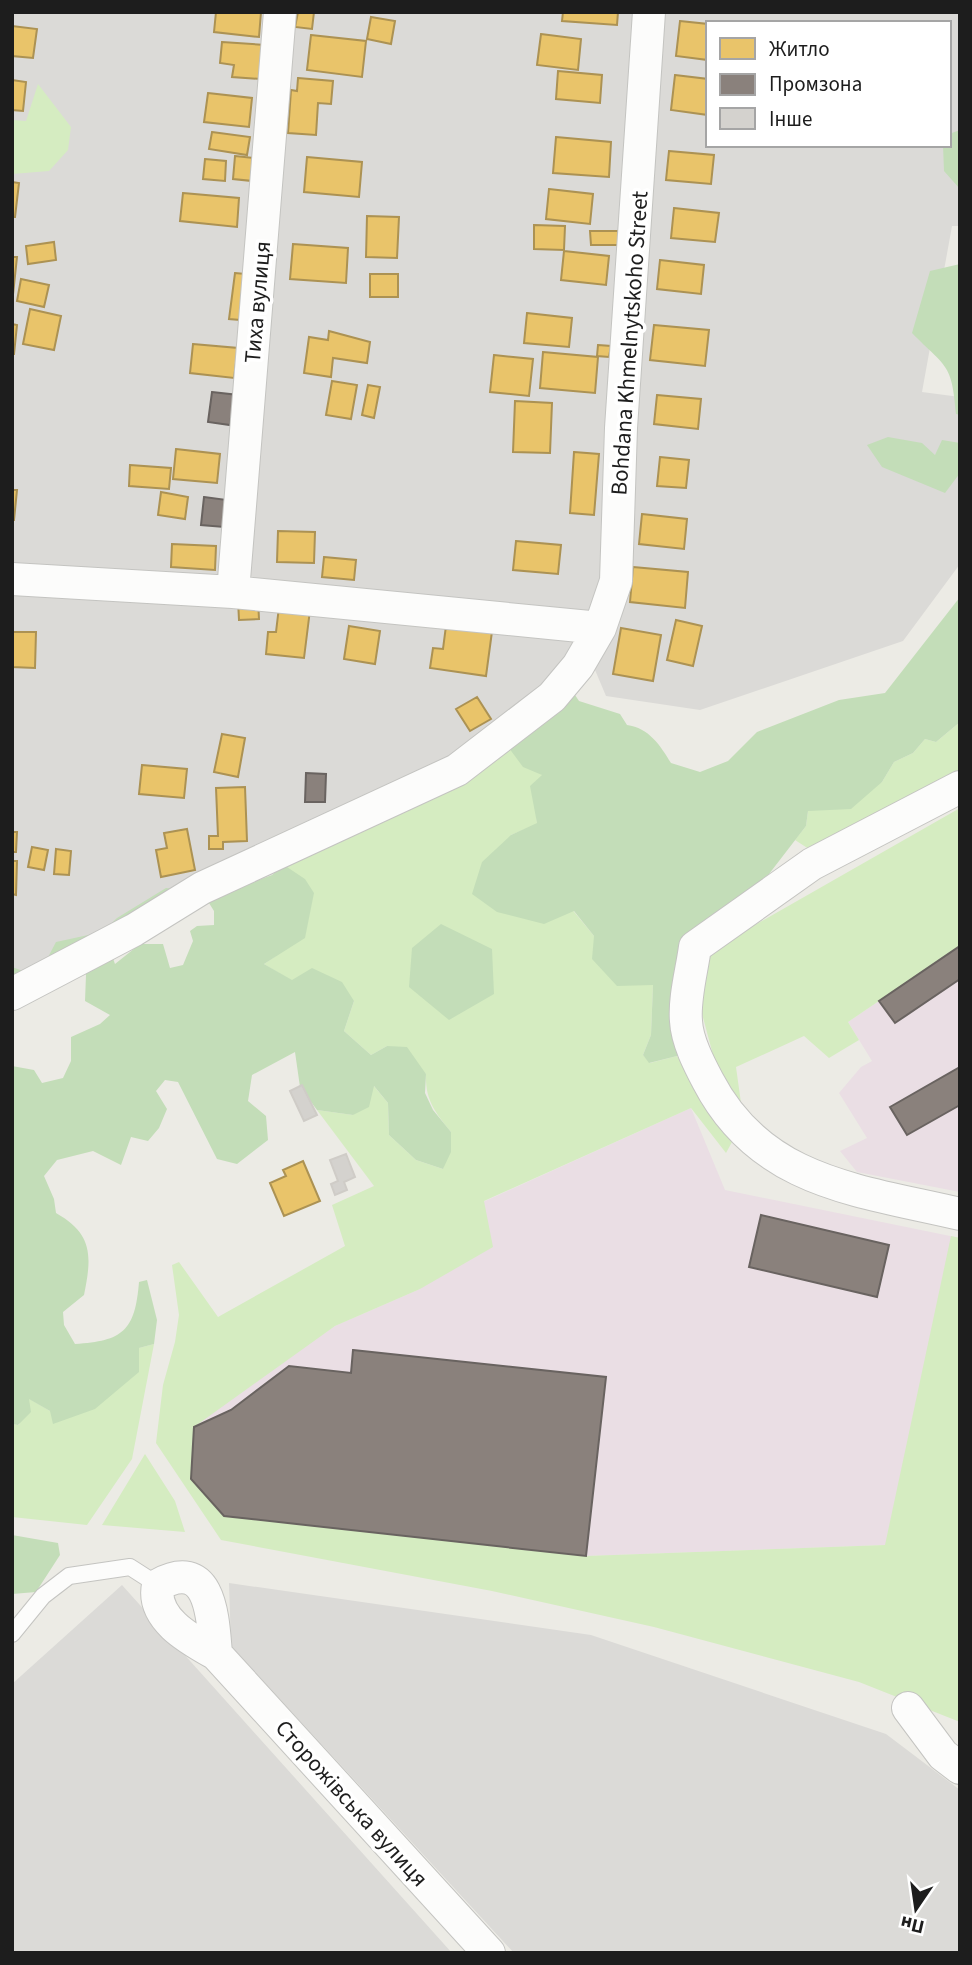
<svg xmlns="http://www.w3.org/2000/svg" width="972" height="1965" font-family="'Source Sans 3',sans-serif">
	<rect width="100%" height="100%" fill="#ecebe5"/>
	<!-- residential -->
	<path fill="#dbdad7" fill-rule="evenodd" d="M12,12H960V226H952L922,392L960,397V564L903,641L700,710L606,696L582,639L545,693L452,765L12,985ZM708,23H949V145H708Z
		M229,1583L591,1635L886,1734L960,1790V1953H514L231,1646Z
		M122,1585L452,1953H12V1684Z"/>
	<!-- industrial -->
	<path fill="#eadee4" d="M960,946V1192L857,1172L840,1151L867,1138L839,1093L861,1067L872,1061L848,1022Z
		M691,1108L725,1190L960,1238V1659L885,1545L586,1556L224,1516L191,1479L194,1427L246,1376L313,1341L335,1326L420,1289L483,1202Z"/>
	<!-- grass -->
	<path fill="#d5ecc1" d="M38,84L71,127L68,150L49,171L12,174V120L26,121Z
		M960,722V770L812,851L795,840L806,826L808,811L882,782L894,762L913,753L925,739L936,742Z
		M507,732L542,775L536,808L537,824L511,835L594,936L653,985L651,1035L643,1055L650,1063L677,1056L732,1142L726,1153L691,1108L484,1201L493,1247L420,1289L335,1326L194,1427L191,1479L224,1516L586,1556L885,1545L951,1236L960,1238V1722L859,1682L654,1627L492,1591L221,1540L156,1443L163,1385L175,1342L179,1315L172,1265L179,1262L218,1317L345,1246L332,1205L374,1186L317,1110L353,1115L373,1085L388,1103L389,1135L416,1160L443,1169L451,1132C435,1112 425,1100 426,1074L387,1046L371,1055L344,1031L354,1001L292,981L264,964L276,956L284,865Z
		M960,808V946L848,1022L859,1040L829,1058L804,1036L736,1067L741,1103L716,1066L697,995L704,965L718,946Z
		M154,1344L132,1459L87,1525L12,1517V1424L19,1425L28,1398L50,1411L139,1348Z
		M145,1454L175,1501L185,1532L102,1525Z"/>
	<!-- forest -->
	<path fill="#c3ddb8" d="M960,130V189L944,171L943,145H949V134Z
		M960,264V415L956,414C952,362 946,368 912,333L930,271Z
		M888,437L922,443L935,455L942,440L960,443V473L945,493L882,467L867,445Z
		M960,597V722L936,742L925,739L913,753L894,762L882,782L851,809L808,811L806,826L769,874L706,924L680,1024L677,1056L649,1063L643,1055L651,1035L653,985L617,986L592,959L594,936L574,911L544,924L497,912L472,894L482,862L511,835L537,823L530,786L542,775L523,767L506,744L573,692L579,701L620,714L627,725C649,728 660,745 671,763L700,772L728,761L757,732L839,700L885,693Z
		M284,865L305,879L314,893L305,938L264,964L292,980L312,968L342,982L354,1001L344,1031L371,1055L387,1046L407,1047L426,1074L425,1093L433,1110L451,1132V1152L443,1169L416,1160L389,1135L388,1103L374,1086L369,1107L353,1115L317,1110L300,1087L295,1052L252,1075L248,1101L266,1116L268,1140L237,1164L217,1159L178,1082L165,1080L156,1091L167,1109L159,1128L148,1141L131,1137L121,1165L93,1151L57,1160L44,1176L54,1199L56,1213C93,1234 92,1256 84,1295L63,1312L64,1325L75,1344C123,1341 135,1331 139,1282L147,1280L157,1320L154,1344L139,1348V1372L95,1409L53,1424L50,1411L29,1399L31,1412L18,1425L12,1424V1066L34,1070L42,1083L63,1078L71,1061V1037L100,1024L110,1015L85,1001L86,975L76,956L12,992V967L23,971L46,961L56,942L102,932L117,918L166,888L175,889L107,942L115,964L140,944H163L170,968L183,965L193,941L190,931L197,926L214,925V911L209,903L216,896L272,875Z
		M441,924L492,949L494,994L449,1020L409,987L412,948Z
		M12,1535L58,1543L60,1555L36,1592L12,1594Z"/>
	<!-- homes -->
	<path fill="#e9c46a" stroke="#ac9253" stroke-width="2" d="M216,12H261L259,37L214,32Z
		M298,12H314L312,29L295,27Z
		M563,12H618L617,25L562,21Z
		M371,17L395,21L391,44L367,39Z
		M680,21L708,24V60L676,56Z
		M12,26L37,29L33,58L12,56Z
		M541,34L581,39L578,70L537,65Z
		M311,35L366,41L362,77L307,70Z
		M222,42L265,45L261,79L232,77L234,65L220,63Z
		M558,71L602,75L600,103L556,99Z
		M675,75L708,79V115L671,110Z
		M298,78L333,81L331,104L318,103L316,135L288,133L291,90L297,91Z
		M12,80L26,82L23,111L12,110Z
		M208,93L252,98L249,127L204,122Z
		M212,132L250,137L247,155L209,149Z
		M556,137L611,142L609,177L553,173Z
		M669,151L714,155L711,184L666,180Z
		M235,156L264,159L262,182L233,179Z
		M307,157L362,162L359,197L304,192Z
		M205,159L226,161L225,181L203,179Z
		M12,182L19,183L15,217H12Z
		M549,189L593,194L590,224L546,219Z
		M183,193L239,198L237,227L180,221Z
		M674,208L719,213L715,242L671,238Z
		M367,216L399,217L397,258L366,257Z
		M534,225L565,226L564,250L534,249Z
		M590,231H618L619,245H591Z
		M54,242L56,260L28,264L26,246Z
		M293,244L348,248L346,283L290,279Z
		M564,251L609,256L606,285L561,280Z
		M12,257H17L12,304Z
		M660,260L704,265L701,294L657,289Z
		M235,273L257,275L252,321L229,319Z
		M370,274H398V297H370Z
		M21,279L49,285L44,307L17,301Z
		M30,309L61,316L54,350L23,344Z
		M527,313L572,318L569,347L524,343Z
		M12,324L17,325L14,354H12Z
		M654,325L709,330L705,366L650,360Z
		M329,331L370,342L367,363L333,358L331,377L304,373L309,337L328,340Z
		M193,344L238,348L234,378L190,373Z
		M598,345L611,346L609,357L597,356Z
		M543,352L598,357L595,393L540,388Z
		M494,355L533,359L529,396L490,392Z
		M332,381L357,385L351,419L326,415Z
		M368,385L380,387L374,418L362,415Z
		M657,395L701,399L698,429L654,424Z
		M515,401L552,403L550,453L513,452Z
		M176,449L220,454L217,483L173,479Z
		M574,452L599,454L594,515L570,513Z
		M660,457L689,460L686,488L657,486Z
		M130,465L171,468L169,489L129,486Z
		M12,490H17L14,520H12Z
		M161,492L188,497L185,519L158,515Z
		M642,514L687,519L684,549L639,544Z
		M278,531L315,532L314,563L277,562Z
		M516,541L561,545L558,574L513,570Z
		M172,544L216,546L215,570L171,567Z
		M324,557L356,560L354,580L322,577Z
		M633,567L688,572L685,608L630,602Z
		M258,599L259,619L239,620L238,600Z
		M279,607L310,610L304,658L266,654L268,632H276Z
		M447,618L493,624L486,676L430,668L433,648L443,649Z
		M676,620L702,626L693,666L667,660Z
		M349,626L380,631L375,664L344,659Z
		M621,628L661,635L653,681L613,674Z
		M12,632H36L35,668L12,667Z
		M477,697L491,719L470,731L456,709Z
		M222,734L245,738L238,777L214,772Z
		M142,765L187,769L184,798L139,794Z
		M245,787L247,841L223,842V849H209V836H218L216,788Z
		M187,829L195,870L161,877L156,850L167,848L164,833Z
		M12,832H17L16,852H12Z
		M32,847L48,850L44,870L28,867Z
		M56,849L71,851L69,875L54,874Z
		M12,861H17L16,895L12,894Z
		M303,1161L320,1201L284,1216L270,1183L286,1176L283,1170Z"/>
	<!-- industry -->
	<path fill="#8a817c" stroke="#696360" stroke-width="2" d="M212,392L247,396L244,419L231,418L230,425L208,422Z
		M204,497L227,500L224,527L201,525Z
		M306,773L326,774L325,802H305Z
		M960,946V979L895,1023L879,1001Z
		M960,1067V1105L907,1135L890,1107Z
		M761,1215L889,1245L877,1297L749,1267Z
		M353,1350L606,1377L586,1556L224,1516L191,1479L194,1427L231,1410L289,1366L351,1373Z"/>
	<!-- building -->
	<path fill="#d4d2ce" stroke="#cfccc7" stroke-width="2" d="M302,1085L317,1115L304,1121L290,1091Z
		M346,1154L355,1177L344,1182L347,1190L335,1195L331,1184L338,1181L330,1160Z"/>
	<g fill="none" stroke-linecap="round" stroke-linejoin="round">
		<!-- service casing -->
		<g stroke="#c4c4c1" stroke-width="18">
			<path id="service" d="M12,1634L43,1596L69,1576L130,1567L158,1585"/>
		</g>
		<!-- minor casing -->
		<g stroke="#c4c4c1" stroke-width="34">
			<path id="minor" d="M12,579L233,592L600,628
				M233,592L280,12
				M960,787L812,864L695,947C692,970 684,998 686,1021C687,1041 699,1064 708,1081C761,1183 858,1190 960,1214
				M12,994L134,930L202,888L457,770L552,697L578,666L600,628L616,581L621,428L649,12
				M216,1654C213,1620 212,1555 158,1585C151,1619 191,1640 216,1654L489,1953
				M908,1708L943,1755L960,1768"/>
		</g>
		<!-- service -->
		<use href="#service" stroke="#fcfcfb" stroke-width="16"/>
		<!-- minor -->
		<use href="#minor" stroke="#fcfcfb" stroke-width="32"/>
	</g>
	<g text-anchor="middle" stroke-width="7" stroke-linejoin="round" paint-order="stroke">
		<!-- street labels -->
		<g font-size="23" fill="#1d1d1d" stroke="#fff">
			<text transform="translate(257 302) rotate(-85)" y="8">Тиха вулиця</text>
			<text transform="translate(629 343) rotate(-86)" y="8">Bohdana Khmelnytskoho Street</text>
			<text transform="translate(352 1803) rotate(48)" y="8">Сторожівська вулиця</text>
		</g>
	</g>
	<!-- border -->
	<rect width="972" height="1965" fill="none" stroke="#1d1d1d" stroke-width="28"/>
	<!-- legend -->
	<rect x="706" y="21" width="245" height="126" fill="#ffffff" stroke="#a5a5a5" stroke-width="2"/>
	<rect x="720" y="38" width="35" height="21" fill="#e9c46a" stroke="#a5a5a5" stroke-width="2"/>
	<text x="769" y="56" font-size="21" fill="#1d1d1d">Житло</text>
	<rect x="720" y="74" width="35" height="21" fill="#8a817c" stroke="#a5a5a5" stroke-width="2"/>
	<text x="769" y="91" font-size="21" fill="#1d1d1d">Промзона</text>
	<rect x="720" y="108" width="35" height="21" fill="#d4d2ce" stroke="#a5a5a5" stroke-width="2"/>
	<text x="769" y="126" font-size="21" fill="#1d1d1d">Інше</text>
	<!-- north arrow -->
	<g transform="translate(916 1909) rotate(193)" stroke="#ffffff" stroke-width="5" paint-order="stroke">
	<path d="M0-5L12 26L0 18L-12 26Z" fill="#1d1d1d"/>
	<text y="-10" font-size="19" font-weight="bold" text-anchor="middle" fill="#1d1d1d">Пн</text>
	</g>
</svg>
